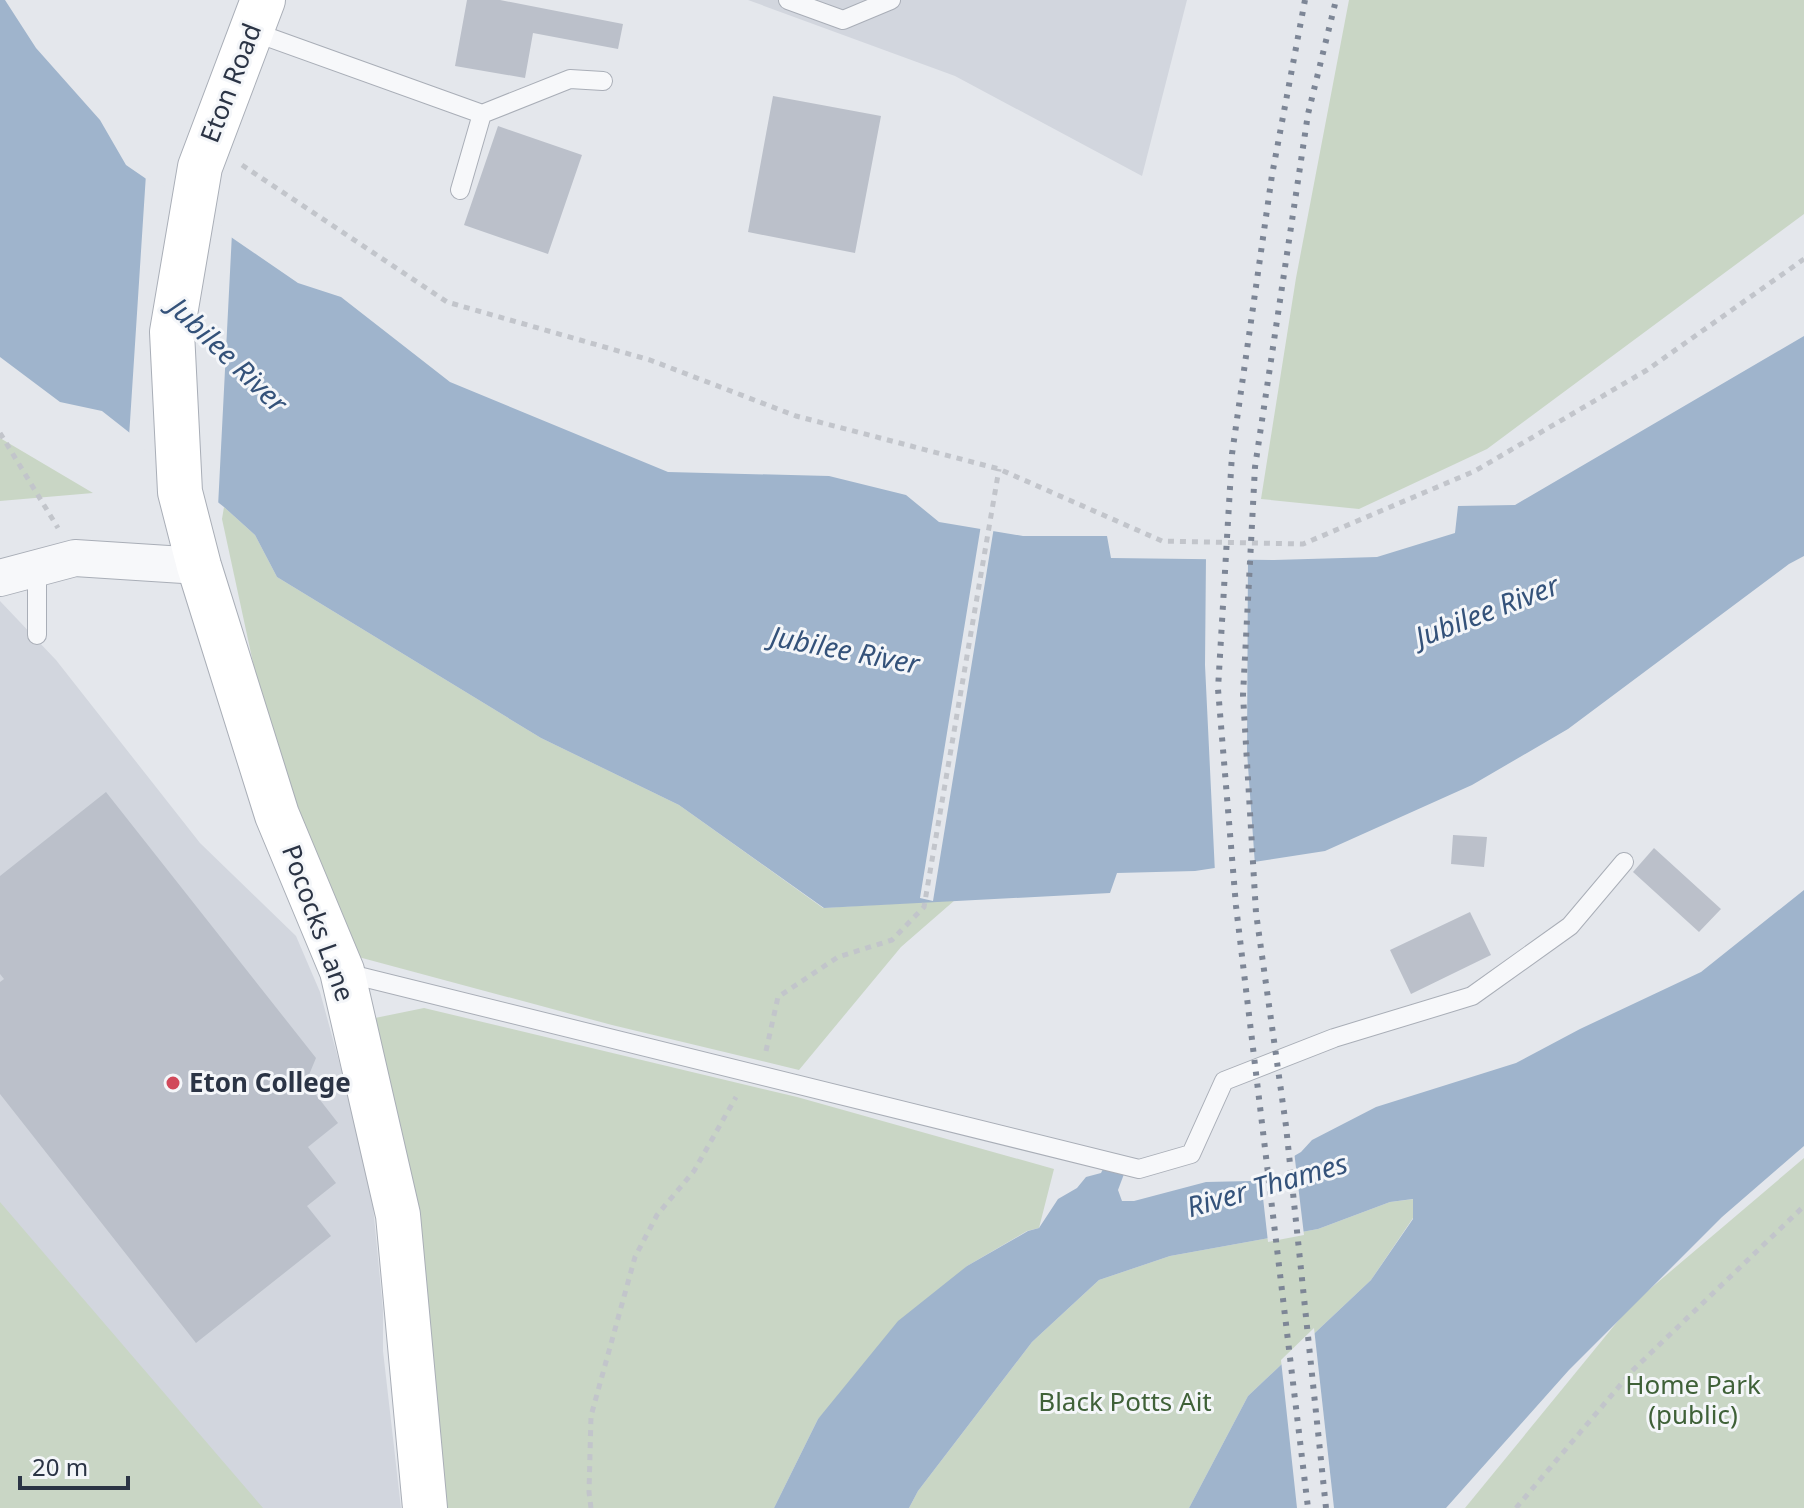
<svg xmlns="http://www.w3.org/2000/svg" width="1804" height="1508" font-family="'Noto Sans',sans-serif">
	<rect width="100%" height="100%" fill="#e4e7ec"/>
	<!-- built -->
	<path fill="#d2d6de" d="M748,0H1187L1142,176L955,76Z
		M0,601L56,660L200,843L296,936L320,992L370,1175L383,1310V1351L401,1508H0Z"/>
	<!-- green -->
	<path fill="#c9d6c5" d="M1349,0H1804V214L1487,449L1359,509L1261,499L1296,278Z
		M0,438L93,493L0,501Z
		M224,507L255,535L277,577L541,738L679,805L823,908L955,900L901,947L799,1070L612,1025L351,955L263,709L222,519Z
		M424,1008L797,1097L1054,1169L1039,1228L1027,1231L967,1266L818,1419L774,1508H441L375,1018Z
		M1804,1158V1508H1465L1631,1305Z
		M1414,1199L1413,1218L1371,1280L1248,1396L1189,1508H909L918,1491L1032,1342L1099,1280L1170,1256L1318,1229L1390,1202Z
		M0,1202L263,1508H0Z"/>
	<!-- water -->
	<path fill="#9fb4cc" d="M0,0H5L36,48L100,120L126,165L298,283L341,297L450,382L668,472L829,476L906,495L939,522L1023,536H1107L1111,558L1274,560L1377,557L1455,533L1458,506L1515,505L1804,336V556L1789,564L1568,729L1472,785L1325,851L1195,871L1117,873L1110,893L824,908L679,805L541,738L277,577L255,535L224,507L102,411L60,402L0,357Z
		M1804,890V1146L1722,1217L1569,1370L1446,1508H1189L1248,1396L1371,1280L1413,1219V1199L1390,1202L1318,1229L1170,1256L1099,1280L1032,1342L918,1491L909,1508H774L818,1419L898,1321L967,1266L1028,1231L1039,1228L1058,1199L1077,1188L1086,1177L1101,1173L1103,1169L1124,1174L1118,1190L1122,1201H1134L1206,1182L1251,1181L1301,1152L1312,1140L1376,1107L1516,1063L1580,1029L1701,972Z"/>
	<!-- pier -->
	<path fill="#e4e7ec" d="M146,174L232,233L218,507L129,437Z
		M981,525L994,527L933,901L920,898Z
		M1206,556H1248L1247,752L1255,865L1215,873L1205,665Z
		M1294,1151L1304,1235L1268,1242L1260,1171Z
		M1314,1328L1334,1508H1297L1281,1360Z"/>
	<!-- building -->
	<path fill="#bbc0ca" d="M467,0H500L623,24L618,49L533,33L525,78L455,66Z
		M773,96L881,116L855,253L748,232Z
		M498,126L582,155L548,254L464,225Z
		M106,792L316,1058L306,1082L338,1123L308,1147L336,1183L307,1206L331,1236L196,1343L0,1094V982L4,979L0,974V876Z
		M1453,835L1487,837L1484,867L1451,864Z
		M1654,848L1721,909L1699,932L1633,872Z
		M1470,912L1491,955L1411,994L1390,950Z"/>
	<g fill="none" stroke-linecap="round" stroke-linejoin="round">
		<!-- service casing -->
		<g stroke="#a9aeb7" stroke-width="20">
			<path id="service" d="M788,0L843,20L891,0
				M251,31L482,114L570,79L603,81
				M460,190L482,114
				M37,568V635
				M342,972L1139,1169L1191,1154L1224,1081L1334,1038L1472,996L1570,926L1624,862"/>
		</g>
		<!-- minor casing -->
		<g stroke="#a9aeb7" stroke-width="38">
			<path id="minor" d="M0,578L75,558L199,566"/>
		</g>
		<!-- secondary casing -->
		<g stroke="#a9aeb7" stroke-width="46">
			<path id="secondary" d="M263,0L200,167L172,332L180,492L199,566L277,815L342,971L398,1215L425,1508"/>
		</g>
		<!-- path -->
		<path stroke="#c2c5cb" stroke-width="5" stroke-dasharray="6 6" stroke-linecap="butt" d="M242,165L447,302L650,360L796,416L999,469L1162,541L1303,544L1475,471L1647,370L1804,259
			M0,433L58,528
			M766,1051L778,997L838,957L892,940L924,907L999,469
			M591,1508L589,1492L591,1416L635,1257L657,1215L694,1171L736,1097
			M1516,1508L1633,1370L1804,1206"/>
		<!-- service -->
		<use href="#service" stroke="#f7f8fa" stroke-width="18"/>
		<!-- minor -->
		<use href="#minor" stroke="#f7f8fa" stroke-width="36"/>
		<!-- secondary -->
		<use href="#secondary" stroke="#fff" stroke-width="44"/>
		<!-- rail -->
		<path stroke="#7d8696" stroke-width="6" stroke-dasharray="4 8" stroke-linecap="butt" d="M1305,0L1272,175L1232,454L1218,689L1236,906L1308,1508
			M1326,1508L1286,1126L1256,913L1243,695L1255,467L1308,114L1336,0"/>
	</g>
	<!-- markers -->
	<circle fill="#d1495b" stroke="#f4f6f9" stroke-width="3" cx="173" cy="1083" r="8"/>
	<g text-anchor="middle" stroke-width="6" stroke-linejoin="round" paint-order="stroke">
		<!-- street labels -->
		<g font-size="26" fill="#2b3445" stroke="#f4f6f9">
			<text transform="translate(231 83) rotate(-69)" y="9">Eton Road</text>
			<text transform="translate(318 923) rotate(70)" y="9">Pococks Lane</text>
		</g>
		<!-- poi labels -->
		<g font-size="26" font-weight="bold" fill="#2b3445" stroke="#f4f6f9" text-anchor="start">
			<text x="189" y="1092">Eton College</text>
		</g>
		<!-- park labels -->
		<g font-size="26" fill="#3f6138" stroke="#f4f6f9">
			<text x="1693" y="1394">Home Park<tspan x="1693" dy="30">(public)</tspan></text>
			<text x="1125" y="1411">Black Potts Ait</text>
		</g>
		<!-- water labels -->
		<g font-size="28" font-style="italic" fill="#34527a" stroke="#f4f6f9">
			<text transform="translate(228 355) rotate(44)" y="10">Jubilee River</text>
			<text transform="translate(1487 611) rotate(-21)" y="10">Jubilee River</text>
			<text transform="translate(845 650) rotate(11)" y="10">Jubilee River</text>
			<text transform="translate(1267 1185) rotate(-16)" y="10">River Thames</text>
		</g>
	</g>
	<!-- scale -->
	<path d="M20 1476v12h108v-12" fill="none" stroke="#2b3445" stroke-width="4"/>
	<text x="32" y="1476" font-size="24" fill="#2b3445" stroke="#f4f6f9" stroke-width="6" paint-order="stroke">20 m</text>
</svg>
